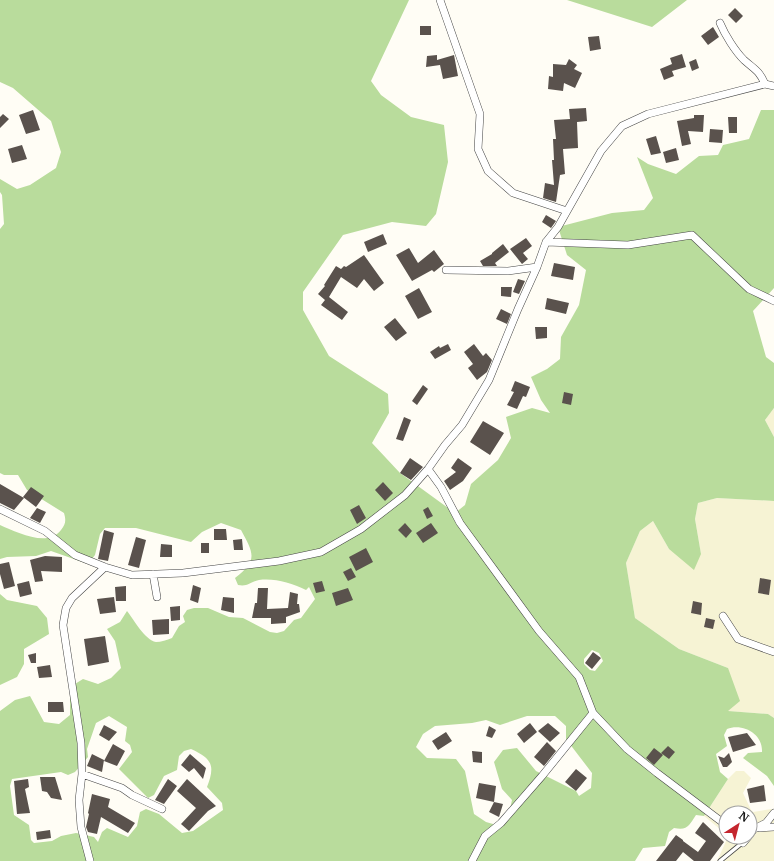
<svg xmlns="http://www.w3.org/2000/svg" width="774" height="861" font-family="Merriweather,serif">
	<rect width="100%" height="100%" fill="#fffdf5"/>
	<!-- farmland -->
	<path fill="#f6f3d4" d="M774,408V437L765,420Z
		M717,498L774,501V718L768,714L727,711L728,668L679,649L635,618L626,563L640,531L653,521L669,549L701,554L695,519L698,503Z
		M736,771H744L751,778L743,793L751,810L753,812L771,809L774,810V861H717L728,837H750V813H726V834L704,816L728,779Z"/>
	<!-- forest -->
	<path fill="#b9dc9c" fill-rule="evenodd" d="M0,0H409L371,81L381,95L411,117L444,125L448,162L436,214L426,226L392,222L343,235L303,292V310L329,356L388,394L389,413L372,443L400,473L455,513L465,505L471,484L498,460L511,438L506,417L532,408L550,413L541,400L531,377L547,369L560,359L561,337L579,305L586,270L567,255L558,227L612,213L644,210L653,198L637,157L648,164L676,174L699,156L718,155L723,145L749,139L761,110H774V288L753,311L766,357L774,363V408L765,420L774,437V501L717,498L698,503L695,519L701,554L694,570L669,549L653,521L640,531L626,563L635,618L679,649L728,668L740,701L728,711L768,714L774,718V786L767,776L743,758L748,753L762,752C763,734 743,723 727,729L724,735L727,746L716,754L720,772L728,779L704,816L696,815C689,825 688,831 674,828L669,832L665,846L643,848L635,861H0V711L15,700L30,696L44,722L59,724L70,715V687L83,679L98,684L111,678L121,668L115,641L107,629L120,622L127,611C134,620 145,640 156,642C161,642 167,640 172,638L179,626L185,622L183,616L187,610L194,608H208L229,617L243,618L270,632L277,633L284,631L294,620L301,618L315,599L309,587L306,590C291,583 275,578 259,580C250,582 248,587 238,585L235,578C258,560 254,554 241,530L221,523L202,532L191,542L136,528H105L100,534L95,555L88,564L51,551L36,556L7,557L0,559V525C16,532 48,548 61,530C66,524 66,520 64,513L27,490L18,475H4L0,473V229L4,224L2,195L0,192V179L17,189L30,185L56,168L61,152L51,121L13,88L0,82ZM592,650L599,653L603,661L595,671L590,670L584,664V659ZM109,716L127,727L125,741L130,745L132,752L119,769L148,798L154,795L164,776L177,770L179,756L184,751L191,749C213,759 215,766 207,787L222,803L223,810L193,831L182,833L159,814L146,809L140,812L137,826L128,837L107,828L102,832L98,842L94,837L76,833L61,836L52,841L34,843L31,840L29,825L14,815L10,786L12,779L61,772L68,775L75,772L88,757L87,749L96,723ZM527,716H555L566,726V739L592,773L591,788L579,796L576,791L536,771L517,748L503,750L494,762L502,789L512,800L509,814L500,826L486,822L474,814L465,771L456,759L427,758L416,747L423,734L435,726L472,723L486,720L500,725Z
		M567,0H687L652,27Z
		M0,594L7,600L37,606L47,618L49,634L24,649V664L17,677L0,685Z"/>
	<!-- building -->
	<path fill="#5a524d" d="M735,8L743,16L736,23L728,15Z
		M420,26H431V35H420Z
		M713,27L719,37L708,45L701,36Z
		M599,36L601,49L590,51L588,37Z
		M682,54L686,67L672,71L674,76L664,80L660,69L672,64L670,58Z
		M437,55V60L454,55L458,76L443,79L440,65L426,67L427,56Z
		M569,59L577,65L574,69L582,73L575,88L564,83L563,91L548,89L549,76L553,77V64L566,65Z
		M696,59L699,68L692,71L689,62Z
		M586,108L587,121L577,122L578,148L563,149L565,174L560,175L556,202L543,198L545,183L554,185L552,160H554L553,139H556L554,120L570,119L569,109Z
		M33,110L40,130L26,134L19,115Z
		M3,114L9,119L0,128V117Z
		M694,115H704L703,132L688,131L691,144L682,146L677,121L694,118Z
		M728,117H737V133H729Z
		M710,129L723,130L722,143L709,142Z
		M656,136L661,153L651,155L646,139Z
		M22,145L27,159L12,163L8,149Z
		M676,148L679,160L666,163L663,152Z
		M546,215L556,221L551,228L542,222Z
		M383,234L387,244L368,252L364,242Z
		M526,238L532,246L523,253L528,259L522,264L510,249Z
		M503,244L509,252L495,263L497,266H483L480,261L492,254V253Z
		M409,248L418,263L434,250L444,264L434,272L432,270L412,281L396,255Z
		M364,255L384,283L374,291L364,279L357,288L341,277L329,297L348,312L342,320L321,305L325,300L318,294L325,286L324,285L336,266L341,269L344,266L346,267Z
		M554,263L575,267L573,280L551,276Z
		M518,279L525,281L519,294L513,292Z
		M501,287H512L511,297L501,296Z
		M419,288L432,312L418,319L405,296Z
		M547,298L569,303L566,314L545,309Z
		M501,309L511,314L507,324L496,319Z
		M395,318L407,333L396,341L384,327Z
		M535,327H547V338L536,339Z
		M448,344L451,350L435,359L430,352L439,346L440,348Z
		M474,344L483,356L486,353L492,360L487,372L477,380L468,368L473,364L464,352Z
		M515,381L530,387L526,397L523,396L517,409L507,405L514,392L511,391Z
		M423,385L428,389L417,405L412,401Z
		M564,392L573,394L571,405L562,403Z
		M404,417L411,420L403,441L396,439Z
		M483,421L504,433L490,455L470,442Z
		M410,458L423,467L411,480L400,473Z
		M458,458L472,468L463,481L450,490L444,481L456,472L451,468Z
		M383,482L393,493L385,501L375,490Z
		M0,484L24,498L14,510L0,503Z
		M31,487L44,496L36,507L23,497Z
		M359,505L366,518L357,524L350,510Z
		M428,507L433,516L427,519L423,510Z
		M37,508L46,512L40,523L30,518Z
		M405,523L412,531L406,538L398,530Z
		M431,523L438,533L423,543L416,533Z
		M214,529H226L227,540H214Z
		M104,530L114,533L108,561L98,559Z
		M136,537L146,540L139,568L128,565Z
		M242,539L243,550H234L233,540Z
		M201,543H209V553H201Z
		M161,544L172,545V557H160Z
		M366,548L373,562L356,571L349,557Z
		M45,556L62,557V572L41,571L43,581L35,582L30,560Z
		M9,562L15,586L4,589L0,574V564Z
		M351,568L356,577L348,581L343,572Z
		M760,578L771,580L769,595L758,593Z
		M29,581L32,594L20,597L17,584Z
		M322,581L325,591L316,593L313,583Z
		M193,585L201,588L198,603L190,600Z
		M126,586V601H116L115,587Z
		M258,588H268L267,609L288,608L290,592L298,594L297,604H299L300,612L286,617V623L271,624V618H252L255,603H257Z
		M348,588L353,600L336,606L332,593Z
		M114,597L116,612L100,614L97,599Z
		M223,597L234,598V613L221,610Z
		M693,601L702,603L701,615L691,613Z
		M180,606V620L171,621L170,607Z
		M706,618L715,620L713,629L704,627Z
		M169,619V634L153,635L152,620Z
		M105,636L109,662L88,666L84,639Z
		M593,652L601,658L592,669L585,663Z
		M36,653V663H31L28,655Z
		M50,665L52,677L39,678L37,667Z
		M48,702H63L64,712H48Z
		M530,723L537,732L524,743L517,734Z
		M548,723L560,733L550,742L538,731Z
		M104,725L117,732L109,741L99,735Z
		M489,726L496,730L492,738L486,736Z
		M446,732L452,741L438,750L432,741Z
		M747,733L756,745L733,752L728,737Z
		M547,742L556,751L544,766L534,757Z
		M113,744L125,751L117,766L104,761Z
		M668,746L675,752L669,759L661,753Z
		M654,748L663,755L654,765L646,758Z
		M472,751L482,752V763L473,762Z
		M729,753L732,762L727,767H723L718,756L724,758Z
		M92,754L104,760L102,772L87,766Z
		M190,754L206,768L203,779L194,768L189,772L181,765Z
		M576,769L587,778L576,791L565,782Z
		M40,777H55L62,800L51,798L47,792L42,791Z
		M28,779L29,787L25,789L30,813L17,814L14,781Z
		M168,779L177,786L164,804L155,800Z
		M187,779L216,806L208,811L189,831L181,824L196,808L177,791Z
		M479,783L496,786L494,802L476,798Z
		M764,785L766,801L750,803L747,789Z
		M92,794L110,799L108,807L135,823L128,833L101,817L97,834L88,832L86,827L89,814L88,813Z
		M494,802L503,804L499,817L489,812Z
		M703,822L724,842L710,861H694L683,852L676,861H656L676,835L683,840V841L698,852L706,841L695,833Z
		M50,830L51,838L37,840L36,832Z"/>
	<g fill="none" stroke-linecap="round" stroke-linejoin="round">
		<!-- service casing -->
		<g stroke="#444" stroke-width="5">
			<path id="service" d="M720,861L742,843"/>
		</g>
		<!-- minor casing -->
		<g stroke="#444" stroke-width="8">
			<path id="minor" d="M440,0L480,114L478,149L488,171L513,193L567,211
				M720,23C725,35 735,51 744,60C754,69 759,70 765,84
				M546,242L628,245L692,235L749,289L774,301
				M446,270L508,271L537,267
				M428,469L441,487L460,523L539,631L579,677L593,713L627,749L657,773L726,825
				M0,509L45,531L75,555L105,567L132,575L183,573L279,561L321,552L361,529L405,495L428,469L445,445L462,425L489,380L518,309L537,267L546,242L558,227L601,151L622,126L648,114L765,84L774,86
				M153,574L157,597
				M723,616L738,639L774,652
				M82,774L122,788L132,795L162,809
				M760,828L774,827
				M750,834L754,829L766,823L774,813
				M740,837L743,843L748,837
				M90,861L81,827L79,800L82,774L81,743L63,625L66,608L72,598L105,567
				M472,861L485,836L501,823L542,776L593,713"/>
		</g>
		<!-- service -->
		<use href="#service" stroke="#fff" stroke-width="3.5"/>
		<!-- minor -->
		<use href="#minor" stroke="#fff" stroke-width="7"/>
	</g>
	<!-- north arrow -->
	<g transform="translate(738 825) rotate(36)"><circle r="19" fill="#ffffff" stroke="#a0a0a0"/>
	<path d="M0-3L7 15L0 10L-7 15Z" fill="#c4262e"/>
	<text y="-6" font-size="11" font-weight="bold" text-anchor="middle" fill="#111111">N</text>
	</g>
</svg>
